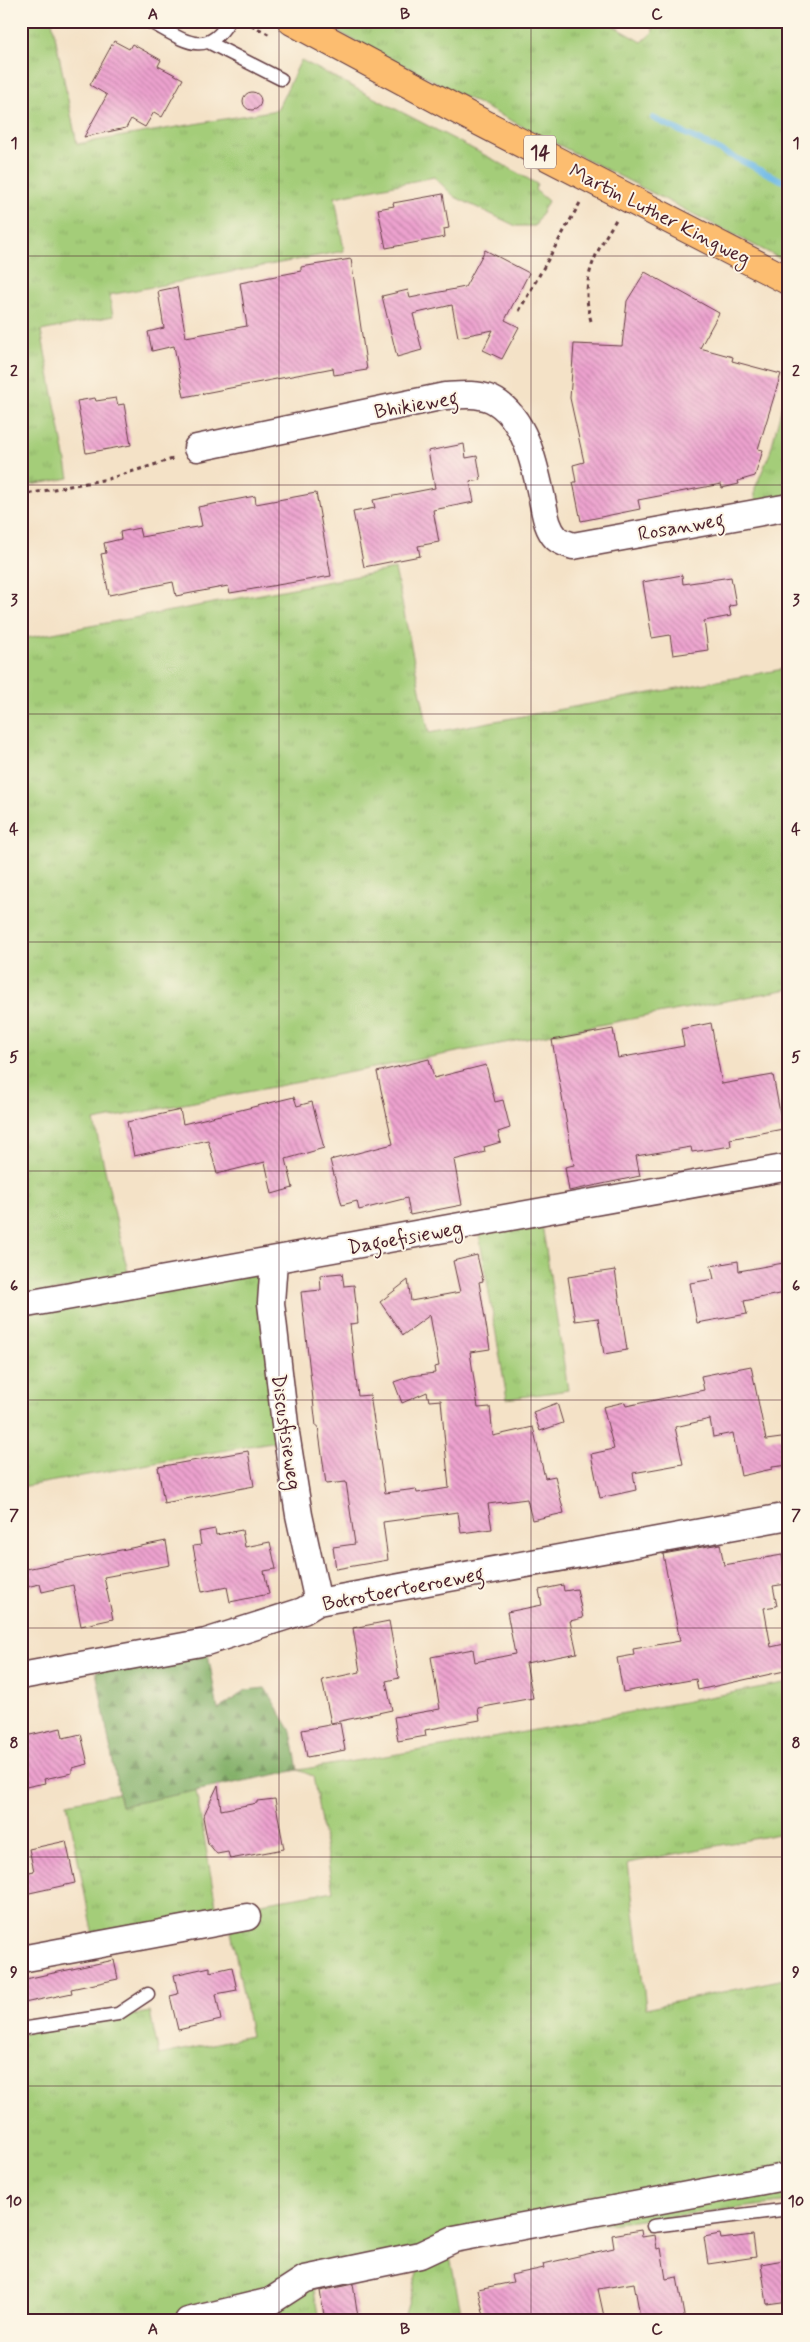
<svg xmlns="http://www.w3.org/2000/svg" width="810" height="2342" font-family="Mynerve,sans-serif">
	<defs>
		<pattern id="grass-tufts" width="24" height="20" patternUnits="userSpaceOnUse" patternTransform="scale(1.25)"><rect width="24" height="20" fill="#a4cd79"/><path d="M3 7l-1-3M5 7V3M7 7l1-3M15 17l-1-3M17 17v-4M19 17l1-3" fill="none" stroke="#8fb069"/></pattern>
		<pattern id="forest-firs" width="22" height="20" patternUnits="userSpaceOnUse" patternTransform="scale(1.25)"><rect width="22" height="20" fill="#83b069"/><path d="M5 1l3.5 6h-7zM16 11l3.5 6h-7z" fill="#6d8f57"/></pattern>
		<pattern id="building-back-hatch" width="6" height="6" patternUnits="userSpaceOnUse" patternTransform="scale(1.25)"><rect width="6" height="6" fill="#eda2cf"/><path d="M-1 5l2 2M0 0l6 6M5-1l2 2" fill="none" stroke="#c283a8"/></pattern>
	</defs>
	<rect width="100%" height="100%" fill="#fcf5e5"/>
	<filter id="ink" filterUnits="userSpaceOnUse"><feTurbulence type="fractalNoise" baseFrequency=".02" numOctaves="2"/><feDisplacementMap in="SourceGraphic" scale="10" xChannelSelector="R" yChannelSelector="G"/><feConvolveMatrix kernelMatrix="1 2 1 2 8 2 1 2 1" color-interpolation-filters="sRGB"/></filter>
	<filter id="wash" filterUnits="userSpaceOnUse"><feTurbulence type="fractalNoise" baseFrequency=".0096" numOctaves="4" result="noise"/><feDisplacementMap in="SourceGraphic" scale="20" xChannelSelector="R" yChannelSelector="G"/><feGaussianBlur stdDeviation="1.12" result="paint"/><feColorMatrix in="noise" values="0 0 0 0 0 0 0 0 0 0 0 0 0 0 0 0 0 1.4 0 .05"/><feComposite in="paint" operator="in"/></filter>
	<g filter="url(#wash)">
		<rect width="100%" height="100%" fill="#f4e2c7"/>
		<!-- grass -->
		<path fill="url(#grass-tufts)" stroke="#777652" d="M21,21H52L77,144L277,110L301,60L500,163L537,184L535,190L548,201L535,226H516L455,197L434,177L335,197L344,251L109,295L113,316L41,331L69,478L21,487Z
			M317,21H605L642,42L653,32L652,21H789V263Z
			M789,378V499L759,504L755,497V488L770,453Z
			M395,569L429,733L789,668V989L94,1121L129,1277L21,1297V639Z
			M541,1218L568,1390L507,1399L478,1228Z
			M262,1273L282,1440L21,1487V1313Z
			M789,1682V1832L628,1863L646,2008L789,1978V2170L203,2311L171,2321H21V2034L150,2012L159,2055L251,2036L230,1926L258,1919L255,1904L333,1891L313,1776L298,1770L466,1743Z
			M196,1790L218,1917L94,1941L67,1803L118,1793L121,1806Z
			M789,2180V2202L592,2226L591,2217Z
			M448,2247L463,2321H398L404,2317L421,2263Z
			M313,2283L319,2321H213Z"/>
		<!-- forest -->
		<path fill="url(#forest-firs)" stroke="#66684a" d="M207,1648L218,1710L246,1690L265,1688L291,1731L298,1770L121,1806L96,1671Z"/>
		<g fill="none" stroke-linecap="round" stroke-linejoin="round">
			<!-- stream -->
			<path stroke="#6ebae7" stroke-width="6" d="M653,118L789,184
				M773,2192L789,2190"/>
		</g>
		<g id="blocks">
			<!-- building -->
			<path fill="url(#building-back-hatch)" d="M114,41L129,49L132,44L161,60L158,66L183,79L162,117L154,112L145,127L131,119L126,128L84,137L107,95L90,85Z
				M243 101a9 9 0 1 1 18 0a9 9 0 1 1-18 0Z
				M443,194L449,228L444,229L445,237L386,248L378,209L394,206L393,203Z
				M485,250L529,273L505,320L519,327L502,359L483,350L493,330L458,337L452,305L413,314L422,350L397,357L382,296L408,290L410,298L465,287Z
				M351,259L367,370L334,375L333,368L184,397L174,346L152,351L148,332L164,328L158,291L177,287L186,337L247,326L240,283L301,271V267Z
				M645,272L719,313L700,348L733,357L732,361L781,374L758,449L763,450L755,476L738,481L739,484L722,488L721,484L638,500L640,509L581,521L573,482H576L573,465L584,462L570,398L574,344L622,346L627,301Z
				M95,398L96,401L116,398L118,405L124,404L131,445L86,453L77,401Z
				M464,444L466,458L477,456L481,480L470,482L474,502L433,510L439,542L418,546L420,556L364,567L353,512L375,508L373,500L435,488L428,451Z
				M316,493L331,576L230,593L228,586L176,596L173,582L109,595L101,554L106,553L104,543L121,539L120,532L139,528L141,537L202,526L198,507L255,496L256,504Z
				M682,575L683,584L731,577L736,605L729,606L731,616L704,621L708,650L673,655L670,635L652,638L643,582Z
				M711,1023L722,1084L773,1075L783,1129L730,1139L731,1146L692,1152L691,1147L636,1156L640,1176L569,1191L565,1167L574,1165L552,1040L613,1029L618,1058L684,1046L681,1029Z
				M429,1059L434,1078L486,1065L495,1102L503,1100L510,1128L498,1132L501,1142L484,1147L485,1152L454,1160L462,1205L410,1215L407,1198L359,1210L357,1201L342,1205L330,1160L393,1144L377,1072Z
				M294,1097L297,1106L312,1102L324,1148L286,1159L293,1188L272,1194L265,1162L217,1174L208,1140L134,1156L127,1122L180,1110L183,1124Z
				M477,1255L483,1281L479,1282L490,1349L470,1352L478,1408L490,1407L493,1436L533,1427L545,1478L555,1476L564,1513L532,1520L527,1499L488,1504L492,1529L461,1533L458,1512L383,1522L388,1560L336,1569L333,1547L355,1544L346,1482L326,1484L318,1426H316L301,1292L321,1290L320,1275L342,1273L344,1286L354,1285L358,1323L350,1324L358,1396L370,1395L385,1493L416,1489L417,1493L449,1488L441,1400L429,1401L427,1392L402,1403L394,1382L411,1376L435,1373L434,1367L439,1366L430,1315L403,1335L380,1302L408,1280L411,1301L460,1292L453,1261Z
				M738,1261L739,1271L789,1262V1292L744,1301L747,1314L697,1323L690,1283L714,1279L711,1266Z
				M615,1270L627,1350L604,1354L598,1318L575,1321L568,1277Z
				M751,1366L766,1440L789,1437V1465L772,1467V1469L741,1476L733,1433L713,1437L710,1419L675,1427L683,1464L633,1473L636,1490L600,1498L591,1454L614,1449L603,1407L625,1402L626,1406L704,1390L701,1376Z
				M557,1403L563,1423L540,1431L533,1412Z
				M248,1451L254,1486L164,1503L158,1467Z
				M215,1529L216,1535L242,1530L245,1547L270,1542L276,1569L264,1571L269,1594L230,1602L227,1587L202,1592L193,1546L201,1545L199,1532Z
				M166,1541L170,1565L104,1577L113,1619L81,1626L73,1585L42,1592L40,1584L21,1588V1570Z
				M720,1544L724,1565L782,1555L787,1584L773,1586L777,1606L764,1608L771,1647L789,1643V1670L698,1690L696,1679L623,1692L617,1658L634,1655L633,1649L680,1641L663,1554Z
				M563,1585L564,1591L577,1589L583,1618L570,1621L577,1653L526,1663L533,1698L478,1708L480,1720L425,1730L426,1736L398,1741L394,1717L440,1709L431,1657L473,1649L475,1662L515,1654L507,1612L542,1605L539,1590Z
				M389,1621L399,1678L386,1681L392,1710L331,1723L322,1680L360,1672L353,1628Z
				M340,1723L345,1750L307,1757L302,1730Z
				M61,1728L63,1738L81,1734L88,1764L72,1768V1773L44,1779L45,1783L21,1788V1737Z
				M218,1785L221,1810L257,1803V1801L275,1799L284,1849L230,1859L228,1852L217,1854L208,1843L203,1817Z
				M66,1841L75,1883L25,1894L21,1874L34,1871L29,1849Z
				M114,1960L118,1979L71,1989L72,1993L24,2003L21,1980Z
				M210,1967V1972L232,1967L237,1990L216,1994L221,2020L178,2030L170,1996L178,1994L174,1975Z
				M641,2230L642,2237L655,2235L657,2249L661,2248L666,2279L677,2277L685,2321H641L634,2283L598,2289L605,2321H485L478,2289L513,2282L511,2275L544,2268L543,2264L614,2248L612,2235Z
				M720,2234L721,2239L753,2235L756,2257L708,2264L704,2237Z
				M789,2259V2301L767,2304L761,2264Z
				M353,2284L358,2317L325,2321L320,2291Z"/>
		</g>
	</g>
	<g filter="url(#ink)">
		<use href="#blocks" fill-opacity="0" stroke="#643c42" stroke-width="1"/>
		<g fill="none" stroke-linecap="round" stroke-linejoin="round">
			<!-- service casing -->
			<g stroke="#643c42" stroke-width="15">
				<path id="service" d="M148,21C180,37 205,62 229,21
					M210,43L281,79
					M21,2029L118,2014L148,1994
					M653,2226L789,2209
					M780,2321L789,2319"/>
			</g>
			<!-- minor casing -->
			<g stroke="#643c42" stroke-width="29">
				<path id="minor" d="M197,448L445,396C460,395 477,393 491,399C525,415 535,466 542,499C545,512 546,527 556,538C560,542 568,544 573,546L789,507
					M274,1261L271,1303L286,1433L299,1515L318,1602
					M21,1305L789,1167
					M21,1676L206,1642L303,1611L318,1602L789,1516
					M21,1959L247,1917
					M188,2321L271,2301L305,2279L420,2255L454,2239L789,2176"/>
			</g>
			<!-- primary casing -->
			<g stroke="#643c42" stroke-width="30">
				<path id="primary" d="M292,21L467,115L789,281"/>
			</g>
			<!-- path -->
			<path stroke="#643c42" stroke-width="3" stroke-dasharray="4 4" stroke-linecap="butt" d="M244,21L272,36
				M519,311L581,201
				M591,321C579,279 596,252 617,218
				M21,495L108,479L176,458"/>
			<!-- service -->
			<use href="#service" stroke="#fff" stroke-width="12"/>
			<!-- minor -->
			<use href="#minor" stroke="#fff" stroke-width="26"/>
			<!-- primary -->
			<use href="#primary" stroke="#fcbd6f" stroke-width="28"/>
		</g>
	</g>
	<!-- grid -->
	<path fill="none" stroke="#4a1f2b" stroke-width="1" stroke-opacity="0.55" d="M279,21V2321M531,21V2321M21,256H789M21,485H789M21,714H789M21,942H789M21,1171H789M21,1400H789M21,1628H789M21,1857H789M21,2086H789"/>
	<g text-anchor="middle" stroke-width="4" stroke-linejoin="round" paint-order="stroke">
		<!-- shield labels -->
		<rect fill="#fcf5e5" stroke="#7f5f63" stroke-width="1" x="524" y="135.5" width="32" height="33" rx="4"/>
		<g font-size="19" font-weight="bold" fill="#4a1f2b">
			<text x="540" y="159">14</text>
		</g>
		<!-- street labels -->
		<g font-size="20" fill="#4a1f2b" stroke="#fcf5e5">
			<text transform="translate(660 214) rotate(27)" y="7">Martin Luther Kingweg</text>
			<text transform="translate(416 404) rotate(-10)" y="7">Bhikieweg</text>
			<text transform="translate(681 526) rotate(-10)" y="7">Rosanweg</text>
			<text transform="translate(405 1237) rotate(-10)" y="7">Dagoefisieweg</text>
			<text transform="translate(287 1432) rotate(82)" y="7">Discusfisieweg</text>
			<text transform="translate(403 1588) rotate(-11)" y="7">Botrotoertoeroeweg</text>
		</g>
	</g>
	<!-- margin -->
	<rect width="810" height="2342" fill="none" stroke="#fcf5e5" stroke-width="55"/>
	<rect x="28" y="28" width="754" height="2286" fill="none" stroke="#4a1f2b" stroke-width="2"/>
	<g font-size="16" text-anchor="middle" font-weight="bold" fill="#4a1f2b">
		<text x="153" y="19">A</text>
		<text x="405" y="19">B</text>
		<text x="657" y="19">C</text>
		<text x="14" y="148">1</text>
		<text x="796" y="148">1</text>
		<text x="14" y="376">2</text>
		<text x="796" y="376">2</text>
		<text x="14" y="605">3</text>
		<text x="796" y="605">3</text>
		<text x="14" y="834">4</text>
		<text x="796" y="834">4</text>
		<text x="14" y="1062">5</text>
		<text x="796" y="1062">5</text>
		<text x="14" y="1291">6</text>
		<text x="796" y="1291">6</text>
		<text x="14" y="1520">7</text>
		<text x="796" y="1520">7</text>
		<text x="14" y="1748">8</text>
		<text x="796" y="1748">8</text>
		<text x="14" y="1977">9</text>
		<text x="796" y="1977">9</text>
		<text x="14" y="2206">10</text>
		<text x="796" y="2206">10</text>
		<text x="153" y="2334">A</text>
		<text x="405" y="2334">B</text>
		<text x="657" y="2334">C</text>
	</g>
</svg>
